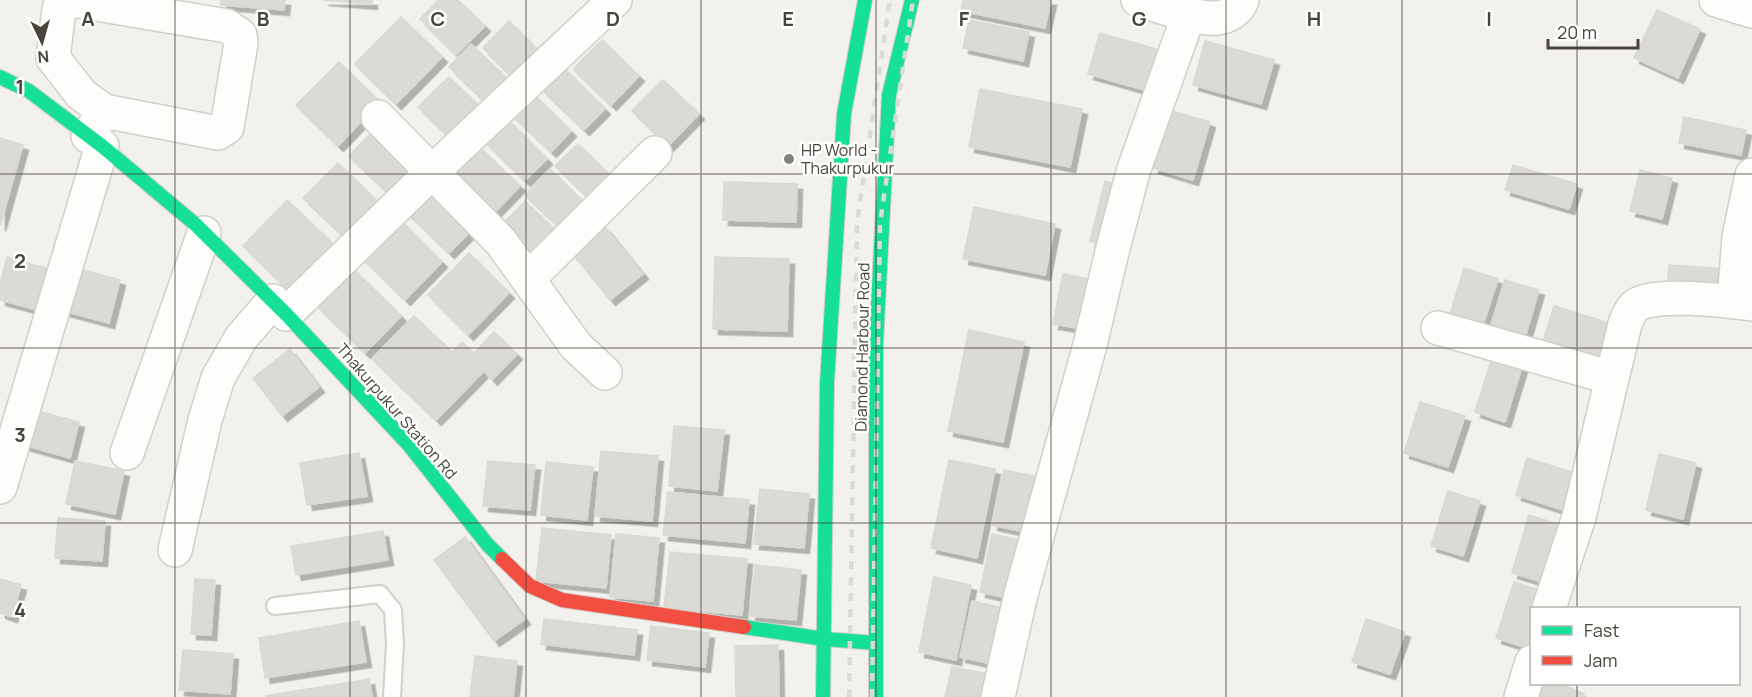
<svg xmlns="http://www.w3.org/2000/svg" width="1752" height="697" font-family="Manrope,sans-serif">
	<defs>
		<filter id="shadow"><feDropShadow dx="5.5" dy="5.5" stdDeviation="0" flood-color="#0004"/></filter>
	</defs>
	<rect width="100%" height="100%" fill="#f2f1ed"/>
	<!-- building -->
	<path fill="#dbdad5" stroke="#dad8d3" stroke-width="1.5" filter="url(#shadow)" d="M221,0H285L284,10L221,5Z
		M323,0H372V4Z
		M439,0H458L485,26L456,55L420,19Z
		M963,0H1051L1045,28L961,11Z
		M1657,10L1700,29L1678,78L1634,58Z
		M401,17L442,57L396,104L355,64Z
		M969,20L1029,32L1023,61L963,48Z
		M509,21L545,57L519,84L483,48Z
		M1100,33L1167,52L1155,93L1088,74Z
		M602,40L639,76L611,105L573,69Z
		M1205,41L1274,60L1261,104L1193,85Z
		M471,44L515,86L492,109L449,67Z
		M339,62L380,102L338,146L296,105Z
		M565,69L605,109L584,130L543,91Z
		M449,77L483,110L453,141L418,107Z
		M663,80L699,114L668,146L632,111Z
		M980,89L1082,109L1070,167L969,147Z
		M532,93L571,131L551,152L511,114Z
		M1169,110L1210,122L1193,180L1153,168Z
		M1684,117L1746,130L1741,155L1679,143Z
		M508,120L547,159L525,181L486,143Z
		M375,129L419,172L394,199L349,156Z
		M0,138L23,145L0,226Z
		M475,143L520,186L491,216L446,173Z
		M578,144L618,183L596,205L555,166Z
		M338,163L380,204L346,239L303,198Z
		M1513,165L1577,184L1569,209L1505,190Z
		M550,169L590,209L566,234L525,195Z
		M1640,170L1672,178L1662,219L1630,211Z
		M1105,181L1124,186L1108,246L1090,241Z
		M724,182L797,184L796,222L723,220Z
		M435,183L478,224L449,253L406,212Z
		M287,200L334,245L289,291L243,246Z
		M525,201L558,233L533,259L500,227Z
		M974,207L1055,224L1045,275L963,259Z
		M397,217L442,262L405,300L360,256Z
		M605,227L643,274L610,300L572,253Z
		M469,253L509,293L468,335L428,295Z
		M7,257L56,271L45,312L0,300V284Z
		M715,257L789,259L787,331L713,329Z
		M1669,265L1728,269L1726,296L1667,292Z
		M351,267L401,316L365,353L315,304Z
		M76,268L120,280L109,323L64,311Z
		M1464,268L1498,279L1481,331L1448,321Z
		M1063,274L1099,281L1089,330L1053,324Z
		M1505,280L1539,290L1523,344L1488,334Z
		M1554,306L1619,326L1606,368L1541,348Z
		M414,316L452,352L462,342L474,353L494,332L517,354L492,380L484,371L436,420L372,359Z
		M969,330L1024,342L1003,442L948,431Z
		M290,349L319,387L282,416L253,378Z
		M1494,351L1524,360L1505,422L1475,412Z
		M1420,402L1465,416L1448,467L1404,453Z
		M29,409L79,422L70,458L20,444Z
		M674,426L724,430L717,491L669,486Z
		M601,451L658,456L652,521L595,516Z
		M359,453L367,496L307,505L300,463Z
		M1659,454L1696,463L1683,519L1646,510Z
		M1527,458L1584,476L1572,513L1516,495Z
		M949,460L995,469L977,558L931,548Z
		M75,461L124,471L115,514L66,504Z
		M488,461L535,465L530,510L483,506Z
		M546,462L593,467L587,520L541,515Z
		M1004,470L1039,477L1028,533L992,525Z
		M760,489L809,494L804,548L754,544Z
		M1448,491L1480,501L1463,556L1431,546Z
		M668,492L749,500L745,543L663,535Z
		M1529,515L1570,528L1552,585L1512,573Z
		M58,518L105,521L102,561L55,558Z
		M542,528L611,535L606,588L536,581Z
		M383,531L388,560L296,575L291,546Z
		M616,534L659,538L653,601L610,597Z
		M992,534L1024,541L1013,599L980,592Z
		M465,537L525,619L494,641L434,560Z
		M670,552L747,559L742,615L664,608Z
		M755,565L801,570L796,620L750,616Z
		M934,577L971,585L956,660L919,652Z
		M0,579L21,585L12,617L0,613Z
		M195,579L215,580L211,635L191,634Z
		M1514,582L1545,592L1540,608H1532V636L1528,648L1496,638Z
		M972,601L1008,609L997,665L960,657Z
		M544,619L637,630L634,655L541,644Z
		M1366,619L1405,632L1390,674L1352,662Z
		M359,621L366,662L265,678L259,638Z
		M651,626L709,633L705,667L647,660Z
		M778,645L779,697H736L735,646Z
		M183,650L233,654L230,694L179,690Z
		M475,656L517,661L513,697H470Z
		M952,667L995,675L990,697H945Z
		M369,679L372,697H266V696Z
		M1545,684H1561L1584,694L1583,697H1539Z"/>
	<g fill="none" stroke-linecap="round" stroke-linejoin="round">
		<!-- lane casing -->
		<g stroke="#d0cfca" stroke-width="20">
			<path id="lane" d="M275,606L380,594L393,610L395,644L392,697"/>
		</g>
		<!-- street casing -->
		<g stroke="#d0cfca" stroke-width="36">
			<path id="street" d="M1138,0C1157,5 1199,20 1217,18C1228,17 1238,11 1242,0
				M1716,0L1752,11
				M378,117L501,242L576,346L605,373
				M88,136L104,111L218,133L227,127L241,43L240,35L227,26L79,1L68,2L59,9L53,58L81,94L104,111
				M529,278L655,153
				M1734,302L1739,237L1752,175
				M286,314L433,171L615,0
				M1438,328L1612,378
				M127,453L204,233
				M0,487L102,146
				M175,550L205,420L218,378L241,338L273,301
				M1549,608L1579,517L1625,324C1627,319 1630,311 1634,307C1650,291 1729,301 1752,304
				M998,697L1020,598L1090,345L1112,252L1133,172L1189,14
				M1521,697L1532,662"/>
		</g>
		<!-- fast casing -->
		<g stroke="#d1d0c6" stroke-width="16">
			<path id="fast" d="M0,77L29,91L102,146L195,224L286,314L409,445L487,544L502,559
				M744,627L824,639L876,643
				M823,697L827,383L844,114L865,0
				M876,697V344L889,95L912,0"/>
		</g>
		<!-- jam casing -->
		<g stroke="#d1d0c6" stroke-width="16">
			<path id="jam" d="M502,559L530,586L562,600L744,627"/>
		</g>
		<!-- lane -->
		<use href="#lane" stroke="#fdfdfc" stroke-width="16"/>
		<!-- street -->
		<use href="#street" stroke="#fdfdfc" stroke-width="33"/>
		<!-- fast -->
		<use href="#fast" stroke="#16e098" stroke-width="14"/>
		<!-- jam -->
		<use href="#jam" stroke="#f24e42" stroke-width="14"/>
		<!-- rail -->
		<path stroke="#dadad9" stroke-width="4.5" stroke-dasharray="8 8" stroke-linecap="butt" d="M849,697L857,222L890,0
			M872,697L880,223L913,0"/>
	</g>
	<!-- grid -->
	<path fill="none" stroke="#474439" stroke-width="1.5" stroke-opacity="0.55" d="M175,0V697M350,0V697M526,0V697M701,0V697M876,0V697M1051,0V697M1226,0V697M1402,0V697M1577,0V608M0,174H1752M0,348H1752M0,523H1752M1577,684V697"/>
	<!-- markers -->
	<circle fill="#838178" stroke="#fff" stroke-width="2" cx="789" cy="159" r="6"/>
	<g text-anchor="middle" stroke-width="5" stroke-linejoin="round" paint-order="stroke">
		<!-- poi labels -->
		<g font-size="16" fill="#474439" stroke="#fff" text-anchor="start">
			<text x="801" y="156">HP World -<tspan x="801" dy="18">Thakurpukur</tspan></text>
		</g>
		<!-- street labels -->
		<g font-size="16" fill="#474439" stroke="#fff">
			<text transform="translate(862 347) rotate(-89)" y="6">Diamond Harbour Road</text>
			<text transform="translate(397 411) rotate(49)" y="6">Thakurpukur Station Rd</text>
		</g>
	</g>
	<g font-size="20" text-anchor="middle" font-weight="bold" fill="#474439" stroke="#fff" stroke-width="5" stroke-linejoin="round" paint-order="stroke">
		<text x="88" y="26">A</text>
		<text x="263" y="26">B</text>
		<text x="438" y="26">C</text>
		<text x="613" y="26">D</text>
		<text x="788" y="26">E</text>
		<text x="964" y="26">F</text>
		<text x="1139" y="26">G</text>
		<text x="1314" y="26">H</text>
		<text x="1489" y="26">I</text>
		<text x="20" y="94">1</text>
		<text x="20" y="268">2</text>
		<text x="20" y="442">3</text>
		<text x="20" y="617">4</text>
	</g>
	<!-- legend -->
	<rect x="1530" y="607" width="210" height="78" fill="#ffffff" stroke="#b5b4b0" stroke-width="1.5"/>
	<rect x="1542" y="626" width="30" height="9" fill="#16e098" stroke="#b5b4b0" stroke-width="1.5"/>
	<text x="1584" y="637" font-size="18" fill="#474439">Fast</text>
	<rect x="1542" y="656" width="30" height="9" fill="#f24e42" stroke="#b5b4b0" stroke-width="1.5"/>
	<text x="1584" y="667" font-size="18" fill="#474439">Jam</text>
	<!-- north arrow -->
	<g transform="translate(42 42) rotate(175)" stroke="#ffffff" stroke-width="4.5" paint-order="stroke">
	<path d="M0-4.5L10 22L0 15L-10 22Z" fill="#474439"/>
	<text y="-9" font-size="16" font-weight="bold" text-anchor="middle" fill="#474439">N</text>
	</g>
	<!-- scale -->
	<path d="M1548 39v9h90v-9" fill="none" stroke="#474439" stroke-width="3"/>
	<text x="1557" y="39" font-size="18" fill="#474439" stroke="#ffffff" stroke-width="4.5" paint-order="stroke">20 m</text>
</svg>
